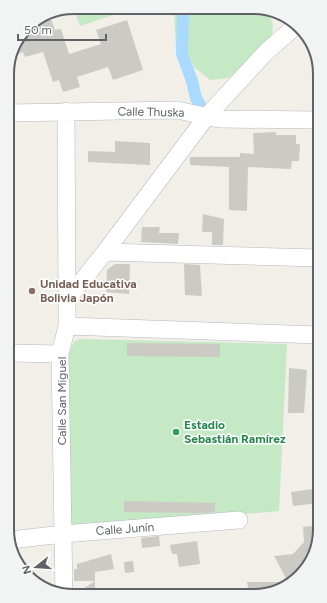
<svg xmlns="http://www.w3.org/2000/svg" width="327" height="603" font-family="Figtree,sans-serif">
	<rect width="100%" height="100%" fill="#f1efe8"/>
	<!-- green -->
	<path fill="#c5e8c5" d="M73,7H121L122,12L80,26Z
		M174,8H266L271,10L268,12L273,24L272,36L229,78L210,80L194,67L187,52L176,49Z
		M80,339L287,344L279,511L69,529V353L74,342Z"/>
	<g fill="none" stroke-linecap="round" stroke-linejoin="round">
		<!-- canal -->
		<path stroke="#aadaff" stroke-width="12" d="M183,8L182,54L192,81L196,98L200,105"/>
	</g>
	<!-- building -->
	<path fill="#cccac5" d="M50,16L55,30L61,29L69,54L101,44L96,30L127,20L143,70L113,80L108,67L77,77L80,87L63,92L59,80L53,82L43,52L25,57L23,52L13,56L26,31L34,28L32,23Z
		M276,132V135H296V144H300L299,161H292L291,169L248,167L247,211L229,210V167L190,165V157H240V153L254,154L253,133Z
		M115,141L150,143V165L88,162V151L115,152Z
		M203,214L224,219L223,245H212V232H202Z
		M142,227H160L159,233H179L178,244L141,242Z
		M115,264H130L129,294L106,292L107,270Z
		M184,264L200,265L202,296L185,295Z
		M127,343L220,344V357L127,356Z
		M289,368L307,370L304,413H288Z
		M320,488V503L293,506L291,492Z
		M124,501L215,503V512L202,513L124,512Z
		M320,525V534L306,570L275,592L249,593L247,582H288L274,556L293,554L304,542L303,527Z
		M159,536L160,546L142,548L141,538Z
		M197,541L200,564L179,567L177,554H172L170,545Z
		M111,554L114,569L95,572V581H74V569H77V564Z
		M133,561L134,572L125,573L124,562Z
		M95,581V595H74Z"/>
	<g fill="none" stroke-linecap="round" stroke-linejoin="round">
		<!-- minor casing -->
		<g stroke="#b5b8bc" stroke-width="18">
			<path id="minor" d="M8,113L177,110L219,119L317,120
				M105,252L318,258
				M67,300L105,252L207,116L266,52L298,24
				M67,326L318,335
				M9,353L60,354
				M11,540L63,534L239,520
				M64,595L60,354L67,326V300L66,111"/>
		</g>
		<!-- minor -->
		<use href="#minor" stroke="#fff" stroke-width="17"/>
	</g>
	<!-- markers -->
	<circle fill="#8d6e63" stroke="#fff" stroke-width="1.5" cx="32" cy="291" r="4"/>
	<circle fill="#2e9e5b" stroke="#fff" stroke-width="1.5" cx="176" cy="432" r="4"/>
	<g text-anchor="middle" stroke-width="3" stroke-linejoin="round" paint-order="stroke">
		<!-- street labels -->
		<g font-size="12" fill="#5f6368" stroke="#fff">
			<text transform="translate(151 112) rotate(1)" y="4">Calle Thuska</text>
			<text transform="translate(62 401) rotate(-90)" y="4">Calle San Miguel</text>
			<text transform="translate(125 529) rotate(-4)" y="4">Calle Junín</text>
		</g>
		<!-- education labels -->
		<g font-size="12" font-weight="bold" fill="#785e54" stroke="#fff" text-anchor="start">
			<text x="40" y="288">Unidad Educativa<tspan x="40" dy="14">Bolivia Japón</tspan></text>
		</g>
		<!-- leisure labels -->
		<g font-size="12" font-weight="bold" fill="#27864d" stroke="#fff" text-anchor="start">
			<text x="184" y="429">Estadio<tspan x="184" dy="14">Sebastián Ramírez</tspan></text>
		</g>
	</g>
	<!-- crop -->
	<path d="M0 0H327V603H0ZM74 14H253A60 60 0 0 1 313 74V529A60 60 0 0 1 253 589H74A60 60 0 0 1 14 529V74A60 60 0 0 1 74 14Z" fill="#f2f3f3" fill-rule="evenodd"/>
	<path fill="none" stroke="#5f6368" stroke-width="2" d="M74 14H253A60 60 0 0 1 313 74V529A60 60 0 0 1 253 589H74A60 60 0 0 1 14 529V74A60 60 0 0 1 74 14Z"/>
	<!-- north arrow -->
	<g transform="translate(36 567) rotate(253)" stroke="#ffffff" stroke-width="3" paint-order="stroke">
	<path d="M0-3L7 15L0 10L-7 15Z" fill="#5f6368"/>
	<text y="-6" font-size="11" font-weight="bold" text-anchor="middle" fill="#5f6368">N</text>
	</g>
	<!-- scale -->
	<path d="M18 34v6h88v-6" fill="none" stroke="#5f6368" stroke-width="2"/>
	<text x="24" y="34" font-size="12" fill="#5f6368" stroke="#ffffff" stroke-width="3" paint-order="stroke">50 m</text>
</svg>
